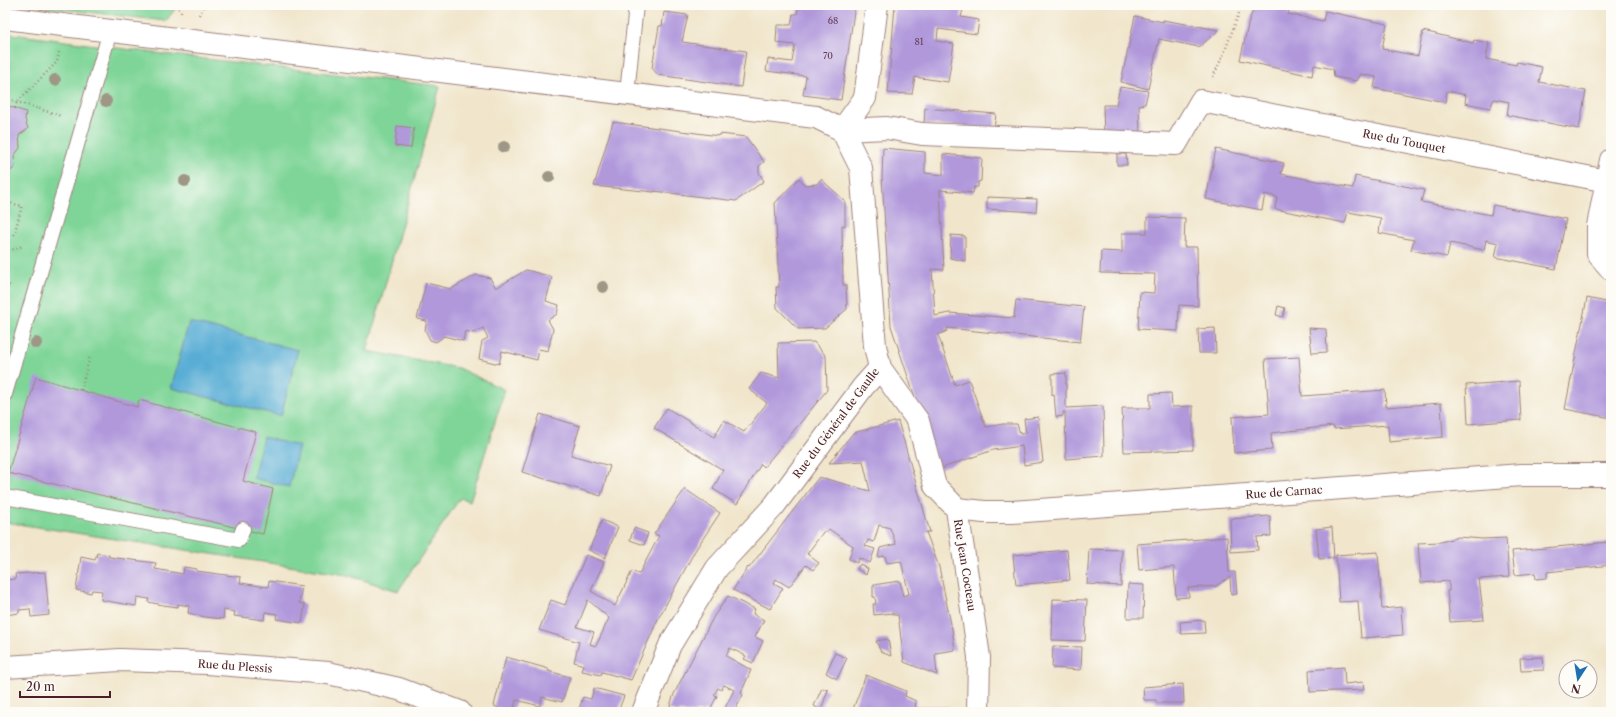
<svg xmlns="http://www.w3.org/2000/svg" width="1616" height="717" font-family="'Libre Caslon Text',serif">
	<rect width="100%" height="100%" fill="#fdfcf7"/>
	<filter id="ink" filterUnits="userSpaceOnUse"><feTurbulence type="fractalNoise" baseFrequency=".025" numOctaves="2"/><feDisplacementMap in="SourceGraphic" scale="8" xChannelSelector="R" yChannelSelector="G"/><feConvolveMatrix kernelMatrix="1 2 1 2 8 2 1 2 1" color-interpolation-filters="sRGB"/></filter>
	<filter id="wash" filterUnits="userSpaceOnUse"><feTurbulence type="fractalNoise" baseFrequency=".012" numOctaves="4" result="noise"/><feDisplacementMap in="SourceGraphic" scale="16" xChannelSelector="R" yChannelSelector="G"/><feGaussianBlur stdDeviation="0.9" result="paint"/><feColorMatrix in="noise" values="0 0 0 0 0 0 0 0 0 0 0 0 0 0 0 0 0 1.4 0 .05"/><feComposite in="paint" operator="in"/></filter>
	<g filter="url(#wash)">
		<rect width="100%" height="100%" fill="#f1e6cc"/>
		<!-- green -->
		<path fill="#7fd598" stroke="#647a62" d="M26,5H178L166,21Z
			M5,33L163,54L440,86L367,351L458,368L505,390L470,501L460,498L398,591L347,575L5,522Z"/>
		<!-- water -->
		<path fill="#59add5" stroke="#526680" d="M189,322L298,350L281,416L171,388Z
			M263,437L299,446L289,487L253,478Z"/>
		<g id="blocks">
			<!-- building -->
			<path fill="#b098db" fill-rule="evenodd" d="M799,5H855L841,100L803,95L806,76L766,71L768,59L792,62L795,45L776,43L777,25H791L793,14H797Z
				M895,5H964L961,17L979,20L977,34L938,29L937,41L954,44L948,82L915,77L912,94L888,93Z
				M1255,5L1289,10L1288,14L1323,21L1325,11L1387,24L1382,49L1418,56L1423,31L1473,43L1474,40L1489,43L1486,59L1516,65L1517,62L1542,67L1539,82L1586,91L1579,129L1507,115L1509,102L1494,99L1490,108L1465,103L1466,95L1447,91L1445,102L1374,88L1376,77L1361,74L1357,81L1334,77L1333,69L1314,65L1312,76L1240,60L1249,21Z
				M664,12L688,15L682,42L746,51L741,87L658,75L652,68L659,26H662Z
				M1135,16L1163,22V20L1219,30L1199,47L1159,39L1148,89L1121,82Z
				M1120,87L1148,91L1145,104L1139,105L1140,136H1104L1103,105H1116Z
				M5,105L26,112L25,119L28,129L19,135L20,148L14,156L15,167L6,175L8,188L5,191Z
				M925,108L996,114L994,129L924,124Z
				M613,122L719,136L720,134L746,137L764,162L759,166V173L764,181L736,201L654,191V192L594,186Z
				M397,126L414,128L411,148L395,146Z
				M883,148L925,152V173L943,175V154L982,158L981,181L978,182V187H974L973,193L940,190L944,270L932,269L935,316L949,313L1014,318L1016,300L1084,307L1080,342L947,328V331L938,335L955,385L969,380L986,427L1003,424H1017L1020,434L1026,433L1024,419L1038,417L1043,462L1024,465L1022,446L993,450L939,469L891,326L882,177Z
				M1216,149L1284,163L1281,174L1353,188L1355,176L1424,190L1421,202L1439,205L1491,215L1493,205L1566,219L1556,269L1495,257L1498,243L1486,240L1484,250L1450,243L1447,257L1411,250L1414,240L1379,233L1381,218L1348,212L1345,223L1275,209L1277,197L1265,194L1262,210L1206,199Z
				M1117,154H1126L1127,165H1117Z
				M799,178L805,185L817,184L821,179L845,201V226L842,225L843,285H846L847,309L825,328L798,329L777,308L776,287H779L775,203Z
				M987,197L1037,199L1036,212L987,209Z
				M1147,217L1185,218L1184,247H1197L1198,306L1179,305L1178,331L1138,329L1140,292L1154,293L1155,274L1100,273L1101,251L1122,252V233H1147Z
				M951,235L965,236V261L950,258Z
				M526,270L552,277L546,301L559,305L557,314L548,320L553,329L548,351L539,349L537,360L502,351L499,364L479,359L482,341L488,338L483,328L473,333L465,331L463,341L444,336L436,342L430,340L425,330L427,321L417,319L426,283L451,289L476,275L490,278L496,288Z
				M1587,298L1611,303V418L1565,409Z
				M1278,306L1285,308L1283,317L1276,315Z
				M1215,328L1216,353H1199L1198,329Z
				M1309,328L1326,329L1327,352L1312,353Z
				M814,342L826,356L827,390L764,467L761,464L737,504L713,489L723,470L654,428L667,408L714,437L724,420L744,432L767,403L749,389L761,373L779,378L778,343Z
				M1299,357L1302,396L1385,390L1386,407L1441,403L1443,437L1389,442L1388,425L1334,429L1333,426L1271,433L1272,450L1234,453L1232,417L1269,414L1265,359Z
				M1066,373V408L1103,406L1104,456L1066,459L1065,412H1063V416L1056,417L1054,394L1052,395V374Z
				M36,377L137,407L139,400L256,432L243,481L273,489L263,534L8,473Z
				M1519,381L1521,420L1468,424L1466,385Z
				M1171,393L1172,407L1193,406V450L1124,452L1122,408H1150V394Z
				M540,414L580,426L571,455L610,466L601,496L522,472Z
				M898,421L930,532H926L939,567L952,629L955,650L935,653L937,675L904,662L898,615H893V613L874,615L873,604H876L875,597H873V585L900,581L903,596L909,594L901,561L887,563L885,556L878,557L880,548L896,544L890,528L879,525L874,542L868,540L865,546L875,549L870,563L859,558L857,563L849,559L853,546L829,529L827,532L824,531L807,554L819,563L813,570L806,565L789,587L776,579L774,583L783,588L770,609L733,590L748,567L749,568L819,477L870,491L863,461L829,463L853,433Z
				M685,489L720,513L696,549L658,619L631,680L602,672L601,675L582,671L584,665L574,662L579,642L539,630L551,600L565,605L586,555L604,562L591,591L615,606L632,571L639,574L659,536L654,534ZM588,600L609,618L596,646L590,644L594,632L577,627Z
				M1270,516L1271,536L1257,537L1258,550L1231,552L1230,519Z
				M602,520L618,527L605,558L589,550Z
				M1332,527L1334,558L1319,559L1316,529Z
				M634,528L648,533L644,545L630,540Z
				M1227,537L1229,572H1235L1237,594L1231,595L1230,577L1216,586L1188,588L1189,597L1176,598L1174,567L1139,570L1137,544Z
				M1458,537L1482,539L1506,538L1509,577L1479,579L1484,620L1450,622L1447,591H1449V581L1421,583L1418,543L1441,542Z
				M1609,542L1611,565L1547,572V578L1536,579L1535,573L1515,575L1512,551Z
				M1089,549L1122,550L1121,586L1087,584Z
				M1067,550L1070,580L1016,585L1013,555Z
				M1378,552L1382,609L1401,607L1403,635L1361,638L1358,601L1339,602L1336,555Z
				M97,553L109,555V557L156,563L155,569L183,574L184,567L197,569L196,571L241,577L240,583L268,587L269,581L302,586L299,603L305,604L302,623L276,619L277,614L265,612L264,620L234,616L235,612L224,610L223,619L205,617L188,613L189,606L178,604V607L163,605L148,602L149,599L137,597L136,606L101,600L102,591L92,590L91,593L76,590L81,557L95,560Z
				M860,564L868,569L866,575L857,569Z
				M45,572L49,615L31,617L30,609L19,610V613L5,615V580L16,579L15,574Z
				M1128,584L1144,585L1143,618H1127Z
				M728,596L755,609L753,614L764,620L755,637L763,641L753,663L744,659L746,656L730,648L726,656L751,670L741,693L743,695L734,712H723L734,690L724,685L721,690L718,688L714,695L717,696L709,712L704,710L703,712H675L669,709L674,694L714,616Z
				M1053,599L1087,600L1085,641L1052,640Z
				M1204,620L1205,633L1181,634L1180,622Z
				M888,639L891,656L881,652L876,641Z
				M1053,646L1082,647L1081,670L1052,668Z
				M835,653L847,658L837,679L826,673Z
				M506,657L549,669L548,671L570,677L562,702L542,697L540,706L516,700L513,712H508L494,706Z
				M1543,657L1544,670L1521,671L1520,658Z
				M1344,667L1345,684L1363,682L1364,690L1310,692L1309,670Z
				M866,675L906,691L905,696L916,701L915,708H950V712H861L853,709Z
				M1183,684L1184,703H1156V700H1144L1143,687Z
				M594,688L624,696L618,712H578L583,697L591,699Z
				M822,688L828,690L821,710L814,706Z"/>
		</g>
	</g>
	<g filter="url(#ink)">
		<use href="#blocks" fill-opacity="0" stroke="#9e827c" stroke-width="1"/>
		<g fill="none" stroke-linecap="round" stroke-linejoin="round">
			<!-- lane casing -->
			<g stroke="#9e827c" stroke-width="16">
				<path id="lane" d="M627,94L636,5
					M5,394L110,31
					M5,497L239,540L243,529"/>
			</g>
			<!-- street casing -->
			<g stroke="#9e827c" stroke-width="24">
				<path id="street" d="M5,18L816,117L842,130L887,128L922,134L1176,144L1201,101L1607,181
					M842,130L861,168L875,346L880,368L918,421L935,486L957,509L979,657L978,712
					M842,130L865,98L877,5
					M1611,160L1598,226V254L1611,269
					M957,509L984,512H1012L1522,475H1611
					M5,667L120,660L207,663L328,673L399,689L460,712
					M643,712L670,645L717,568L774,506L863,387L880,368"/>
			</g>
			<!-- path -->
			<path stroke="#9e827c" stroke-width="2.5" stroke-dasharray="1 3" stroke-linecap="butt" d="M176,5L182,13
				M199,15L205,5
				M1213,77L1224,53L1242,5
				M5,98L61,116
				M15,108L17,102L57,62L59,52
				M5,221L10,203L22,206L14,235
				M5,252L23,246
				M5,284L12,286
				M81,390L90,356
				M1605,712L1611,698"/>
			<!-- lane -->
			<use href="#lane" stroke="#fff" stroke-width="14"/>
			<!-- street -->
			<use href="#street" stroke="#fff" stroke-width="22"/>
		</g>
		<!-- trees -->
		<g fill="#9e9786">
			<circle cx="55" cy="80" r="6"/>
			<circle cx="106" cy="101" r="6"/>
			<circle cx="504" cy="147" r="6"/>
			<circle cx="549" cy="177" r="6"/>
			<circle cx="185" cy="181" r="6"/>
			<circle cx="603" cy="287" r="6"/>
			<circle cx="36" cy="343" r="6"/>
		</g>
	</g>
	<g text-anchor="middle" stroke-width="3" stroke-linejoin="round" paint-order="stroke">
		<!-- number labels -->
		<g font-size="9" fill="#643d57">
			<text x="833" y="24">68</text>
			<text x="919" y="45">81</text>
			<text x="828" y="59">70</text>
		</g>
		<!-- street labels -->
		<g font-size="11" fill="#4a1f2b" stroke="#fdfcf7">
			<text transform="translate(1404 141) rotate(11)" y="4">Rue du Touquet</text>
			<text transform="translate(836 423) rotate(-53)" y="4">Rue du Général de Gaulle</text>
			<text transform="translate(1284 492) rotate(-4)" y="4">Rue de Carnac</text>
			<text transform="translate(965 565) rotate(81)" y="4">Rue Jean Cocteau</text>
			<text transform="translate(235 666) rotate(4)" y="4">Rue du Plessis</text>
		</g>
	</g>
	<!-- margin -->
	<rect width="1616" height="717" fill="none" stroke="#fdfcf7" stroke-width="20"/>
	<!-- north arrow -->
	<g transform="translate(1578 679) rotate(192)"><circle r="19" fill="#fdfcf7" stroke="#b5a4a5"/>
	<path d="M0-3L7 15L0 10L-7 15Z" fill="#1f6fb2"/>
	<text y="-6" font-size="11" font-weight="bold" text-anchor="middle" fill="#4a1f2b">N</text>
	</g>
	<!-- scale -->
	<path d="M20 691v6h90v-6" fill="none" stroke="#4a1f2b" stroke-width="2"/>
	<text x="26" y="691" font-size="12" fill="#4a1f2b" stroke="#fdfcf7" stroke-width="3" paint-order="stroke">20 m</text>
</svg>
